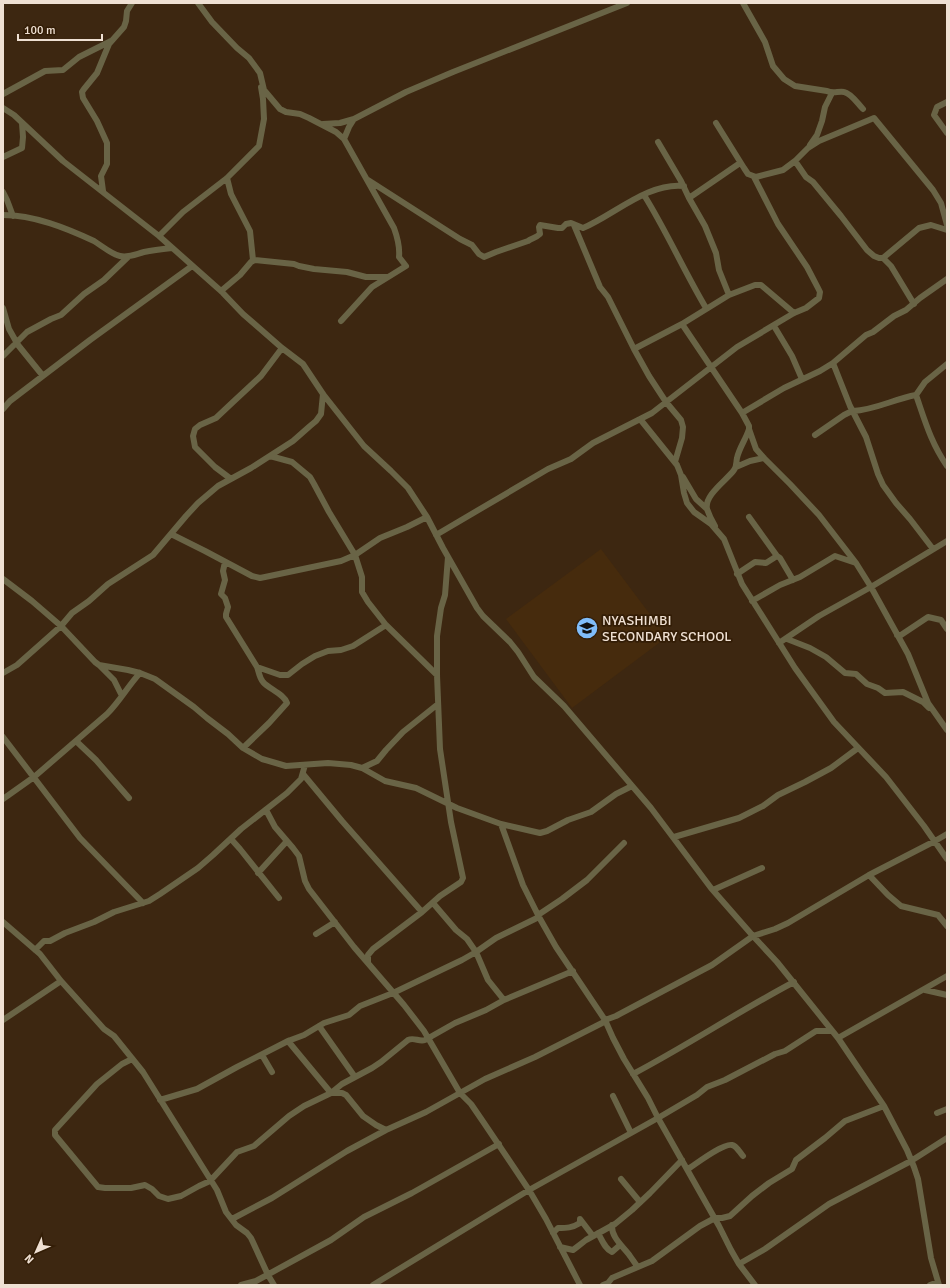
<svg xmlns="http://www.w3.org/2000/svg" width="950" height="1288" font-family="Signika,sans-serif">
	<rect width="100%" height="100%" fill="#3d2711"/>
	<!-- built -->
	<path fill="#462b0d" d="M601,549L667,637L572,708L506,619Z"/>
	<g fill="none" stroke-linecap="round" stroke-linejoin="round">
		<!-- minor -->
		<path stroke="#696446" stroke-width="6" d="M198,3L212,22L237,48L249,58L260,73L264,90L280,109L286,112L300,114L309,118L336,132L344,139L394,228C398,239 400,247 399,257L406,266L372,287L341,321
			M743,3L765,42L773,66L784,79L795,86L827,91C833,94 838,91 844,92C851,93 858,104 863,109
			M3,94L45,71L63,70L79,57L111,41
			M947,102L937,107L934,115L947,133
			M3,108L14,115L63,161L159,236L221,291L243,314L282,348L303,364L323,394L364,446L391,471L408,488L427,517L443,548L477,608L483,616L510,642L518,652L534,677L564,706L651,808L711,888L753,936L777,962L838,1038L884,1106L907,1150L914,1167L918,1179L931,1258L939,1285
			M716,123L744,168L748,174L756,177L783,170L795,161L808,148L819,141L874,118L933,190L941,203L947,225
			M323,124L340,123L354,119L406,92L453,72L627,3
			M344,139L349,127L354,119
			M658,142L681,181L689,198L705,226L716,253L719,270L729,295
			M810,145L817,135L822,121L825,107L832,93
			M3,157L22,148L23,137L22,123
			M795,161L806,177L813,182L841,216L867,250L874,256L879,258H883L919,228L931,225L947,230
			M227,178L231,194L250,231L253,260
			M368,180L460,239L472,245L479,254L484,257L496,252L528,241C532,238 536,238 540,234L539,227L540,225L558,228H562L566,224L571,223L583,228C614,215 648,182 684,186
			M103,191L101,176L107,164V143L97,121L83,98L82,92L84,89L97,73L109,44L124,27L126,21L127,11L132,3
			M3,192L7,200L13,216
			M644,195C667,232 684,271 706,308
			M689,198L740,163
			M3,215C34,215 66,228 94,241C102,246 111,254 120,256C129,258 136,254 144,252C153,250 162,249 172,248
			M574,225L600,287L608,297L634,349L649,376L666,402L681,420L683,427L682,438L675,462
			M159,236L183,212L227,178L259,146L264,119L263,99L261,87
			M883,258L891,266L914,304
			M947,279L920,298L906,310L894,316L873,332L866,335L833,363L820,371L784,388L742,413L749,426V429L756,449L764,458L790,484L819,515L856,563L871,587L908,654L928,703L947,730
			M221,291L240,275L251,262L255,260L294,264L299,266L314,269L347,272L366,277H387
			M3,308L9,329L18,345L43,376
			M682,324L729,295L755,285H761L794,313
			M774,326L792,356L802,379
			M634,349L682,324L742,413
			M3,356L27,332L51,319L61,315L84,294L104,280L128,257
			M833,363L850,406L866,437L878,474L883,485L896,503L910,519L933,549
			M916,395C925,421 931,443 947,466
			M3,409L10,401L90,340L192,266
			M853,411C875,410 894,399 916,395L925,382L947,364
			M640,419L677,465L681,475L684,493L687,503L694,512L711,524L724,539L742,584L795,668L834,722L886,777L924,826L947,859
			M815,435L844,415L852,411
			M270,456L292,462L310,477L314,484L329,512L355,555L362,577V592L368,602L386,625L437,675
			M736,467L750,461L764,458
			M683,477L696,499L707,509
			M231,479L215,467L195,447L193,436L195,429L200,425L216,418L233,402L261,376L282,348
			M749,517L777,556
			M715,526C712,521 709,515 707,509C704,495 727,480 734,470C737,466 736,462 737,458C739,448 746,439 749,429
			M171,534L205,551L252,576L260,578L265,577L341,561L355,555L380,538L407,527L427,517
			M436,535L548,469L571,459L593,443L652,413L737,347L794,313L806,308L819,298L820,292L818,288L807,267L778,224L754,177
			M225,562L223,571L225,580L221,594L225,598L228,607L226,614V617L257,667C259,672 259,677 263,682C269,689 284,694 287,703L269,723L243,748
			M737,574L755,562L766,563L777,556L780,558L793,580
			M3,579L32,601L61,626L95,662L99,665L128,670L140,673L155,679L194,707L207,718L228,734L243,748L262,759L286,766L328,763L351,765L362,768L385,781L416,788L457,808L501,824L540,833L547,831L568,820L591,812L616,794L632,786
			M752,601L780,585L800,577L835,556L856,563
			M897,635H901L928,617L941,620L947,629
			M787,639L810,648L826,657L845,673L856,674L867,684L878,688L885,693L903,692L923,702L929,708
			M779,643L819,616L871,587L947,541
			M100,666L114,680L122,696
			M257,667L280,675H288L302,664L315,656L328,651L341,650L353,646L386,625
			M3,673L17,665L61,626L72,613L89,601L108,584L153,555L186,516L198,503L218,486L251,468L293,441L310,426L316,421L321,414L323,394
			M3,737L80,838L143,903
			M76,741L96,760L129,798
			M362,768L377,761L386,750L403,732L438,704
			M303,774L342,821L422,912
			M3,799L34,777L107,714C120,701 128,686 140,673
			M266,810L275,827L293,848L299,856L305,881L309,889L354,947L404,1005L424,1031L460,1093L471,1104L484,1123L529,1190L546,1219L580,1285
			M501,824L523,885L539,917L556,947L605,1020L613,1038L624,1059L648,1098L658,1118L719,1226L731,1250L739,1264L755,1285
			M674,837L739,818L763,806L778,795L805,782L831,768L858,748
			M231,839L240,849L279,898
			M258,873L287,841
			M869,875L888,895L901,906L938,915L947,926
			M713,890L762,868
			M433,903L456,930L467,939L476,952L488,980L504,1000
			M538,915L562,899L587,880L624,843
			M3,922L40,954L61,981L104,1029L114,1036L143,1072L217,1190L226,1212L236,1225L247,1233L251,1238L268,1275L274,1285
			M316,934L335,922
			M35,950L44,941H50L65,933L94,922L114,912L149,901L160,894L198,868L213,855L241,829L287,793L301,779L305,765
			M368,962V955L373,949L422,912L440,896L461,882L463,878L451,822L440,749L437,675V636L441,608L445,595L448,557
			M925,990L947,995
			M3,1020L61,981
			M605,1020L616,1016L712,965L753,936L775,929L788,923L869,875L935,841L947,834
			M319,1026L355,1077
			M838,1038L947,976
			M288,1041L331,1093H342L346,1095L363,1116L376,1125L386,1130
			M262,1055L272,1072
			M132,1059L122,1064L97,1084L55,1130V1135L98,1187L105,1188H131L145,1185L152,1189L159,1196L168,1199L181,1196L199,1186L210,1181L237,1152L254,1146L289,1116L304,1106L331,1093L342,1084L372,1068L381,1062L408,1040C414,1037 419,1042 425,1040L455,1023L486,1010L504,1000L573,971
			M633,1074C688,1045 739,1011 794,982
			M613,1096L631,1133
			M160,1100L197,1089L237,1067L288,1041L304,1035L324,1023L349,1015L360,1006L393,993L462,960L476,952L496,938L539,917
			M937,1113L947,1109
			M688,1169C696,1164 723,1143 732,1145C737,1146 740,1153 743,1156
			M621,1179L640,1202
			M232,1219L272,1198L347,1151L386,1130L426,1112L485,1079L535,1057L606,1021
			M612,1225C611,1238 624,1247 630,1256C633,1260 635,1264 638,1267
			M553,1233L558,1228C567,1228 572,1228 580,1223V1219L593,1236
			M598,1233C602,1240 605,1249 612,1252L620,1245
			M560,1247L573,1250L577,1247L586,1240L615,1224L632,1210L650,1193L682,1160
			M739,1264L765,1249L829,1204L911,1161L947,1138
			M241,1285L256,1281L331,1240L364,1217L412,1193L499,1144
			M373,1285L529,1190L658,1118L697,1095L707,1087L725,1080L775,1054L785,1051L816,1031H832
			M603,1285L608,1283L612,1278L652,1261L700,1226L715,1218H722L730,1216L752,1196L769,1183L792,1169L796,1160L825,1138L845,1121L884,1106
			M930,1285L938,1282"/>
	</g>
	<!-- icons -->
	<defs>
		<g id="school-disc" transform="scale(1.15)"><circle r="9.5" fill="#80bdfa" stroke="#331d06"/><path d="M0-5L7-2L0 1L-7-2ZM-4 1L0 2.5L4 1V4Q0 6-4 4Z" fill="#111"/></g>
	</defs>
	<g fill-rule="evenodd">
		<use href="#school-disc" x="587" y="628"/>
	</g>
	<g text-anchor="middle" stroke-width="3.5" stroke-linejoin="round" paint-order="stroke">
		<!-- poi labels -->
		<g font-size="14" fill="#efe0d3" stroke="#331d06" text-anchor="start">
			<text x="602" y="625">NYASHIMBI<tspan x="602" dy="16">SECONDARY SCHOOL</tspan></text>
		</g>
	</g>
	<!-- border -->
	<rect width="950" height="1288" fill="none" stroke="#efe0d3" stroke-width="8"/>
	<!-- north arrow -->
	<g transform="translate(36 1252) rotate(225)" stroke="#331d06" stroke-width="3" paint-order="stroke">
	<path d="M0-3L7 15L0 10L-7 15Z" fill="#efe0d3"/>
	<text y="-6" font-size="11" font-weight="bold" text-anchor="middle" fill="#efe0d3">N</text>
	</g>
	<!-- scale -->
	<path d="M18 34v6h84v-6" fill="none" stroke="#efe0d3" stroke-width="2"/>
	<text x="24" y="34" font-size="12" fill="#efe0d3" stroke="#331d06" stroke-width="3" paint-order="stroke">100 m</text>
</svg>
